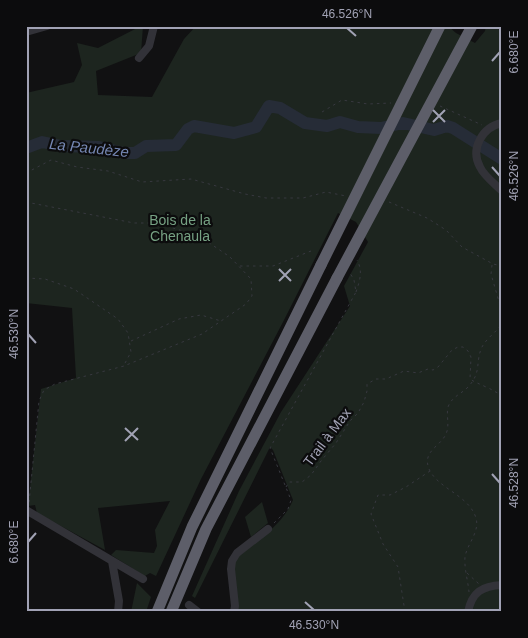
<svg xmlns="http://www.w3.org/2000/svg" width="528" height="638" font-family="Helvetica,sans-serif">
	<rect width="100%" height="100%" fill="#111112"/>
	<!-- green -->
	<path fill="#1d251f" d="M141,26H143L141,53L96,71L98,95L152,97L184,39L196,26H448L456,33L475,43L485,31L486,26H494L502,32V612H236L234,560C254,543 283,525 293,500L273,450L270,447L195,598L192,596L239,491L281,412L350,306L344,286L368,242L356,222L338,213L283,322L201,479L156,576L150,573L145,576L111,555L116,550L154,553L157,546L155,530L170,501L98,508L105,550L37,513L35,505L28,506L41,389L76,378L72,308L26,303V93L74,82L82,65L77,43L98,48Z
		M262,502L268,523L251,537L245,517Z
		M137,583L151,597L146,612H131Z"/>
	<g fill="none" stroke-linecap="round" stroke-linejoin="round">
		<!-- river -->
		<path stroke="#262c37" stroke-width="12" d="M26,148L42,142L61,146L99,147L124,153H135L146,146L176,145L188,129L194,126L234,133L256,127L269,106L280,108L305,123L327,126L340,122L358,127L381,128L403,123L434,130L447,126L453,128L502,159"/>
		<!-- path -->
		<path stroke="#37383f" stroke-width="1" stroke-dasharray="2.5 4" stroke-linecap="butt" d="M440,106L482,125
			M322,112L342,100L368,104L391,103
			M26,173L51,160L77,167L108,171L142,182L191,179L245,194L266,198H303L326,192L346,196
			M26,202L134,223H157L189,233L205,240L230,257L251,279L252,296L246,304L202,334L124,366L55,384L44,390L39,401L29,503
			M389,202L427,218L446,230L462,247L493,264L502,266
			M492,265L491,274L502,312
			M240,266H273L311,251
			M26,278L45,279L74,289L118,319L128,333L131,352L124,365
			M356,292C360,280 363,271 357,260
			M131,341L179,319L201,315L221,321
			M286,487L289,482H302L311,475L321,461L336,443L350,421L358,413L364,402L367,391V384L376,379H386L404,371L418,373L428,369L433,370L438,367L452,350L458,347H463L468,351L471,357L470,379C476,383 480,384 486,387C492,389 495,393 502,394
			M274,523L288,509L291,500L270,448L356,292L354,280L350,273
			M467,573L479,584
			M469,592C468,581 464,568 465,557C467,544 480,532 476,518C469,495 438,489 429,469C422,451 440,447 446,434C450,425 446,416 448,407C452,396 462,394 469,386C482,371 475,362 482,347C486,339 496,332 502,324
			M405,612L398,567L383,544L371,514L378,495H390L406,487L430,471"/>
		<!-- minor -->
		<path stroke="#323238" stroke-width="8" d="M26,32L47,26
			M139,58L149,46L154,26
			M502,123C482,127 470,149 480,167C484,176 495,184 502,191
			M26,510L143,579
			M112,561L119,601L118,612
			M189,605L198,612
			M234,612L235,606L231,569L232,561L237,553L268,529
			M468,612C472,592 482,586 502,585"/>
		<!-- highway -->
		<path stroke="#5d5e69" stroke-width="11" d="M157,612L192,527L321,265
			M171,612L206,529L337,278"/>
		<!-- highway-bridge -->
		<path stroke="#5d5e69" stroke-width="11" d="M321,265L440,26
			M337,278L472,26"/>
	</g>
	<!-- ticks -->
	<path fill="none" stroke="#a1a2b4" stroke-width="2" d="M347,28L356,36M492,61L500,52M433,110L445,122M433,122L445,110M492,167L500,176M279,269L291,281M279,281L291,269M28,334L36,343M125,428L138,440M125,441L138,428M492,474L500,483M28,542L36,533M305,602L314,610"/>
	<g text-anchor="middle" stroke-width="4.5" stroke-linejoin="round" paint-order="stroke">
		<!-- park labels -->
		<g font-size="14" fill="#76a183" stroke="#0c0c0d">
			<text x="180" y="225">Bois de la<tspan x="180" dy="16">Chenaula</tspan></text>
		</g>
		<!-- street labels -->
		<g font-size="14" fill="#a1a2b4" stroke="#0c0c0d">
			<text transform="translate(327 437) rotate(-53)" y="5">Trail à Max</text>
		</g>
		<!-- water labels -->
		<g font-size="15" font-style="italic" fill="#7587b3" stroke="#0c0c0d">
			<text transform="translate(89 148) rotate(6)" y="5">La Paudèze</text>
		</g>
	</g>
	<!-- border -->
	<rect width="528" height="638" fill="none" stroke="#0c0c0d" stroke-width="55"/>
	<rect x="28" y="28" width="472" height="582" fill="none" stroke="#a1a2b4" stroke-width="2"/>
	<g font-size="12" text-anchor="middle" fill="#a1a2b4">
		<text x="347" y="18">46.526°N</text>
		<text transform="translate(514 52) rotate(-90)" y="4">6.680°E</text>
		<text transform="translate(514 176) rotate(-90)" y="4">46.526°N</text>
		<text transform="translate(14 334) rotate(-90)" y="4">46.530°N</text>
		<text transform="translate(514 483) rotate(-90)" y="4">46.528°N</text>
		<text transform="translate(14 542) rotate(-90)" y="4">6.680°E</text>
		<text x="314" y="629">46.530°N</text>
	</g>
</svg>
